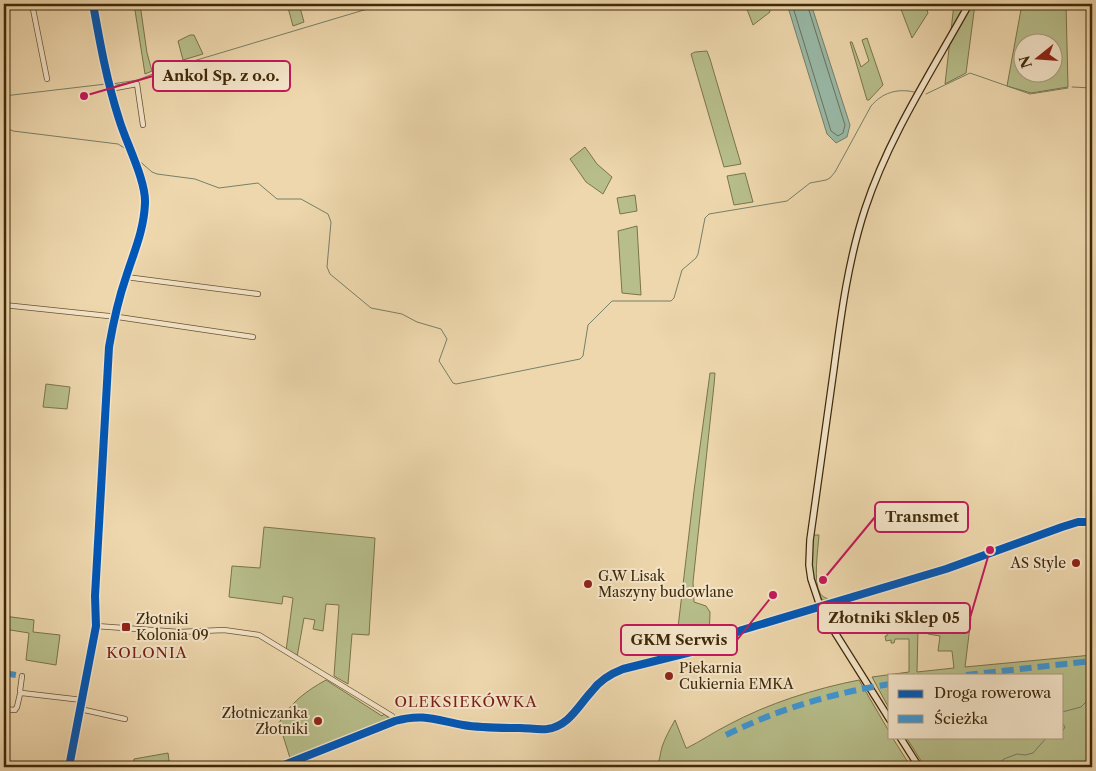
<svg xmlns="http://www.w3.org/2000/svg" width="1096" height="771" font-family="'Libre Caslon Text',serif">
	<rect width="100%" height="100%" fill="#eed7ad"/>
	<filter id="stains"><feTurbulence type="fractalNoise" baseFrequency=".004" numOctaves="4"/><feColorMatrix values="0 0 0 0 .2 0 0 0 0 .09 0 0 0 0 .02 0 0 0 .5 -.17"/></filter>
	<radialGradient id="worn" r=".72"><stop offset=".6" stop-color="#630" stop-opacity="0"/><stop offset="1" stop-color="#630" stop-opacity=".3"/></radialGradient>
	<!-- green -->
	<path fill="#b7be8b" stroke="#7b744a" fill-rule="evenodd" d="M134,4H140L147,53L152,71L145,74Z
		M287,4H299L304,22L293,26Z
		M745,4H768L770,12L753,25Z
		M899,4H925L928,13L912,38Z
		M954,4H975L966,73L945,84Z
		M1022,4H1066L1068,87L1031,93L1007,86ZM1024,42H1054V72H1024Z
		M190,35H194L203,54L183,60L178,41Z
		M867,38L883,85L869,100H867L850,42H852L861,67L869,61L862,40Z
		M707,51L710,59L741,164L724,167L691,54L695,52Z
		M585,147L597,164L612,177L603,194L586,182L570,159Z
		M745,173L753,202L734,205L727,176Z
		M635,195L637,211L620,214L617,198Z
		M637,226L641,295L622,293L618,231Z
		M710,373H715L714,385L693,582L694,602L706,606L710,612L709,640L690,648L687,640L695,637L693,633L677,636L694,491Z
		M46,384L70,387L67,409L43,407Z
		M264,527L375,538L369,635L352,634L348,684L334,676L339,605L326,604L323,631L313,629L315,620L304,618L297,657L286,651L293,598L283,596L282,604L229,597L232,566L260,568Z
		M814,535H819C818,550 813,581 820,593C823,598 826,597 829,600H822C815,586 806,552 814,535Z
		M911,610L933,611L937,614L971,618L965,667L1092,655V767H925L906,737H1062V675H890V710L872,677L909,672V639H895L894,643H891V640L886,641L885,636H887L888,620L909,619ZM918,629H928V634L940,636L938,651H952L954,668L917,672Z
		M4,616L34,620L33,632L60,635L56,665L26,660L29,633L4,629Z
		M326,680L382,716L384,714L388,717L389,720L290,758L279,723C290,703 306,691 326,680Z
		M859,680L890,733V737H892L911,767H656C660,761 660,754 662,747C665,738 670,729 675,720L686,748H687C701,741 714,732 728,725C769,703 814,689 859,680Z
		M168,753L170,767H133L134,759Z"/>
	<!-- water -->
	<path fill="#99baa9" stroke="#758069" d="M787,4H811L850,125L847,137L836,143L827,134Z"/>
	<g fill="none" stroke-linecap="round" stroke-linejoin="round">
		<!-- shore -->
		<path stroke="#6c7259" stroke-width="1" d="M792,4L831,131L838,136L843,133L845,125L807,4"/>
		<!-- stream -->
		<path stroke="#758069" stroke-width="1" d="M112,84L138,80L160,71L384,4
			M1072,87L1092,88
			M926,94L970,73L1030,94L1068,88
			M4,96L106,84
			M4,122L7,128L13,131L118,144L126,149
			M136,158L152,172L157,174L195,179L219,188L258,183L277,199H301L328,214L331,222L327,267L330,274L371,308L402,314L417,322L441,329L447,339L439,361L453,383L456,384L580,359L583,356L588,325L612,301H671L674,298L682,270L696,258L698,254L705,218L709,214L787,201L810,183L826,180L830,178L835,172L871,106C882,93 897,88 914,92
			M1062,712L1081,707L1092,696
			M1062,723L1065,727L1062,732
			M994,767L1004,759L1017,754L1025,755L1033,753L1047,737"/>
		<!-- street casing -->
		<g stroke="#6b5432" stroke-width="6">
			<path id="street" d="M32,4L47,79
				M110,89L137,84L143,125
				M126,277L258,294
				M4,305L118,317L253,337
				M96,626L179,632L224,630L259,635L392,716L395,721
				M22,693L82,700
				M22,693L20,691L22,676
				M4,709L15,710L17,707L20,694L22,693
				M80,709L125,719"/>
		</g>
		<!-- secondary casing -->
		<g stroke="#3f2909" stroke-width="8">
			<path id="secondary" d="M890,720L822,612L811,579L809,565L810,540C818,483 826,426 834,368C841,315 848,261 865,209C889,136 932,71 969,4
				M900,737L919,767
				M69,767L96,626L95,596L109,347C113,324 118,300 126,277C134,252 144,230 145,203C146,180 126,143 119,119C107,82 100,43 93,4
				M279,767L395,721C423,713 436,720 463,725C481,728 501,728 520,728C528,728 538,730 547,729C569,726 578,706 592,691C600,680 610,674 623,669L691,652L742,630L946,569L1062,527L1078,522H1092"/>
		</g>
		<!-- street -->
		<use href="#street" stroke="#f4e5ca" stroke-width="4.5"/>
		<!-- secondary -->
		<use href="#secondary" stroke="#f4e5ca" stroke-width="5.5"/>
		<!-- quiet -->
		<path stroke="#3f96d2" stroke-width="6" stroke-dasharray="12 6" stroke-linecap="butt" d="M4,673L22,676
			M966,675L1092,661
			M726,735C778,709 833,693 890,684"/>
		<!-- cycleway casing -->
		<g stroke="#f4e5ca" stroke-width="11">
			<path id="cycleway" d="M69,767L96,626L95,596L109,347C113,324 118,300 126,277C134,252 144,230 145,203C146,180 126,143 119,119C107,82 100,43 93,4
				M279,767L395,721C423,713 436,720 463,725C481,728 501,728 520,728C528,728 538,730 547,729C569,726 578,706 592,691C600,680 610,674 623,669L691,652L742,630L946,569L1062,527L1078,522H1092"/>
		</g>
		<!-- cycleway -->
		<use href="#cycleway" stroke="#0057b8" stroke-width="8"/>
	</g>
	<!-- markers -->
	<g fill="#8f2418" stroke="#f4e5ca" stroke-width="2">
		<circle cx="1076" cy="563" r="5"/>
		<circle cx="588" cy="584" r="5"/>
		<rect x="121" y="622" width="10" height="10" rx="2.5"/>
		<circle cx="669" cy="676" r="5"/>
		<circle cx="318" cy="721" r="5"/>
	</g>
	<g text-anchor="middle" stroke-width="4" stroke-linejoin="round" paint-order="stroke">
		<!-- poi labels -->
		<g font-size="14" fill="#3f2909" stroke="#f4e5ca" text-anchor="start">
			<text x="1066" y="568" text-anchor="end">AS Style</text>
			<text x="598" y="581">G.W Lisak<tspan x="598" dy="16">Maszyny budowlane</tspan></text>
			<text x="136" y="624">Złotniki<tspan x="136" dy="16">Kolonia 09</tspan></text>
			<text x="679" y="673">Piekarnia<tspan x="679" dy="16">Cukiernia EMKA</tspan></text>
			<text x="308" y="718" text-anchor="end">Złotniczanka<tspan x="308" dy="16">Złotniki</tspan></text>
		</g>
		<!-- neighbourhood labels -->
		<g font-size="15" letter-spacing="1" fill="#7a1f14" stroke="#f4e5ca">
			<text x="147" y="658">KOLONIA</text>
			<text x="466" y="707">OLEKSIEKÓWKA</text>
		</g>
	</g>
	<!-- callouts -->
	<path fill="none" stroke="#c2185b" stroke-width="2" d="M84 96L153 76M823 580L875 517M990 550L970 618M773 595L737 640"/>
	<g fill="#c2185b" stroke="#f4e5ca" stroke-width="2">
		<circle cx="84" cy="96" r="5"/>
		<circle cx="823" cy="580" r="5"/>
		<circle cx="990" cy="550" r="5"/>
		<circle cx="773" cy="595" r="5"/>
	</g>
	<g fill="#f4e5ca" stroke="#c2185b" stroke-width="2">
		<rect x="153" y="61" width="137" height="30" rx="5"/>
		<rect x="875" y="502" width="93" height="30" rx="5"/>
		<rect x="818" y="603" width="152" height="30" rx="5"/>
		<rect x="621" y="625" width="116" height="30" rx="5"/>
	</g>
	<g font-size="15" text-anchor="middle" font-weight="bold" fill="#3f2909">
		<text x="221" y="81">Ankol Sp. z o.o.</text>
		<text x="922" y="522">Transmet</text>
		<text x="894" y="623">Złotniki Sklep 05</text>
		<text x="679" y="645">GKM Serwis</text>
	</g>
	<!-- margin -->
	<rect width="1096" height="771" fill="none" stroke="#eed7ad" stroke-width="20"/>
	<rect x="5" y="5" width="1086" height="761" fill="none" stroke="#3f2909" stroke-width="2.5"/>
	<rect x="10" y="10" width="1076" height="751" fill="none" stroke="#3f2909"/>
	<!-- legend -->
	<rect x="888" y="674" width="175" height="65" fill="#f4e5ca" stroke="#ac9a7d"/>
	<rect x="898" y="690" width="25" height="8" fill="#0057b8" stroke="#ac9a7d"/>
	<text x="934" y="698" font-size="15" fill="#3f2909">Droga rowerowa</text>
	<rect x="898" y="715" width="25" height="8" fill="#3f96d2" stroke="#ac9a7d"/>
	<text x="934" y="724" font-size="15" fill="#3f2909">Ścieżka</text>
	<!-- north arrow -->
	<g transform="translate(1038 58) rotate(253)"><circle r="24" fill="#f4e5ca" stroke="#ac9a7d"/>
	<path d="M0-4L9 19L0 12L-9 19Z" fill="#8f2418"/>
	<text y="-8" font-size="14" font-weight="bold" text-anchor="middle" fill="#3f2909">N</text>
	</g>
	<rect width="100%" height="100%" filter="url(#stains)"/>
	<rect width="100%" height="100%" fill="url(#worn)"/>
</svg>
